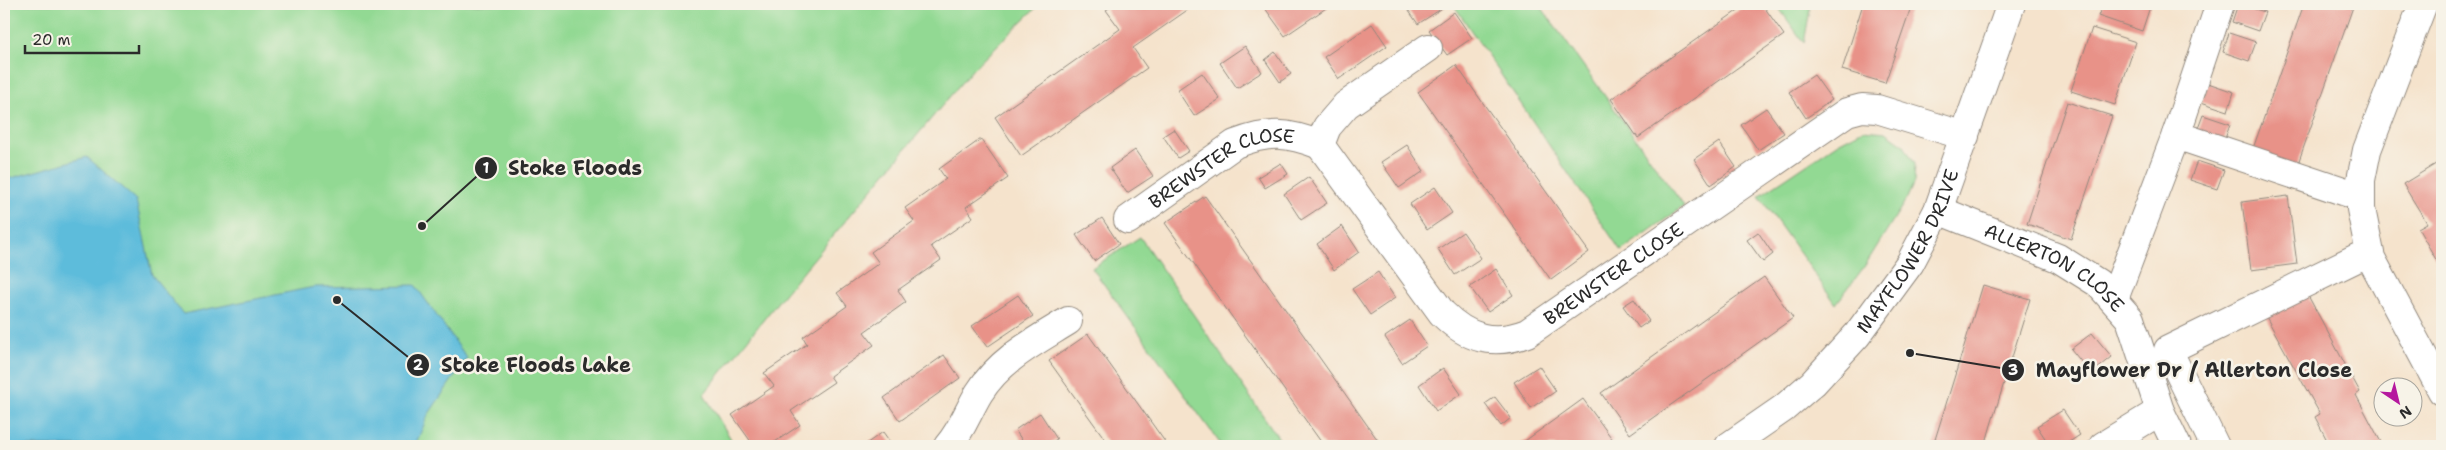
<svg xmlns="http://www.w3.org/2000/svg" width="2446" height="450" font-family="'Shantell Sans',sans-serif">
	<rect width="100%" height="100%" fill="#f7f3e8"/>
	<filter id="ink" filterUnits="userSpaceOnUse"><feTurbulence type="fractalNoise" baseFrequency=".02" numOctaves="2"/><feDisplacementMap in="SourceGraphic" scale="10" xChannelSelector="R" yChannelSelector="G"/><feConvolveMatrix kernelMatrix="1 2 1 2 8 2 1 2 1" color-interpolation-filters="sRGB"/></filter>
	<filter id="wash" filterUnits="userSpaceOnUse"><feTurbulence type="fractalNoise" baseFrequency=".0096" numOctaves="4" result="noise"/><feDisplacementMap in="SourceGraphic" scale="20" xChannelSelector="R" yChannelSelector="G"/><feGaussianBlur stdDeviation="1.12" result="paint"/><feColorMatrix in="noise" values="0 0 0 0 0 0 0 0 0 0 0 0 0 0 0 0 0 1.4 0 .05"/><feComposite in="paint" operator="in"/></filter>
	<g filter="url(#wash)">
		<rect width="100%" height="100%" fill="#f5e3cc"/>
		<!-- green -->
		<path fill="#92d993" stroke="#5e825f" d="M4,4H1040L972,70L785,293L704,394L735,446H4Z
			M1453,4H1539L1684,206L1621,251Z
			M1776,4H1811L1804,43Z
			M1863,130L1886,132L1903,144L1915,164L1914,182L1907,198L1864,267L1836,304L1759,196L1838,143Z
			M1140,237L1284,446H1222L1092,268Z"/>
		<!-- water -->
		<path fill="#5dbcdb" stroke="#447483" d="M87,157L136,200L152,275L183,314L314,287L415,285L467,358L428,415L415,446H4V180Z"/>
		<g id="blocks">
			<!-- building -->
			<path fill="#e89288" d="M1115,4H1196L1133,48L1147,68L1021,156L995,117L1120,29L1106,10Z
				M1262,4H1332L1285,36Z
				M1404,4H1441L1444,7L1418,24Z
				M1747,4H1762L1784,35L1638,138L1611,99Z
				M1863,4H1912L1885,83L1842,70Z
				M2103,4H2151L2142,31L2098,16Z
				M2238,4L2265,12L2258,31L2232,22Z
				M2304,4H2354L2295,172L2250,157Z
				M1454,12L1472,38L1447,55L1429,30Z
				M1372,24L1387,46L1339,79L1324,57Z
				M2092,28L2136,42L2115,105L2071,91Z
				M2229,33L2256,42L2249,61L2223,52Z
				M1245,46L1262,72L1237,88L1220,63Z
				M1275,52L1291,74L1280,82L1265,60Z
				M1456,65L1589,252L1551,280L1418,92Z
				M1202,73L1220,99L1194,116L1177,90Z
				M1814,75L1832,100L1806,118L1789,92Z
				M2208,83L2234,92L2228,111L2201,102Z
				M2067,102L2112,116L2071,239L2027,224Z
				M1766,108L1784,133L1758,150L1741,125Z
				M2203,115L2230,124L2223,143L2196,134Z
				M1174,129L1189,151L1178,158L1163,136Z
				M981,139L1008,178L966,207L973,217L931,246L941,260L898,290L906,302L864,332L874,345L830,376L834,382L791,411L800,425L769,446H754L732,415L774,386L764,373L807,344L803,337L847,306L837,293L879,263L871,252L914,221L905,208L946,179L939,169Z
				M1719,142L1736,167L1711,185L1694,159Z
				M1407,145L1424,171L1399,188L1381,162Z
				M1135,150L1153,176L1127,193L1110,168Z
				M2197,161L2224,170L2217,189L2190,180Z
				M2439,162L2442,168V270L2418,228L2427,223L2403,184Z
				M1281,163L1288,174L1265,188L1258,177Z
				M1309,177L1327,203L1301,220L1284,194Z
				M1435,187L1452,213L1427,230L1410,204Z
				M1205,196L1222,220L1382,446H1324L1165,223Z
				M2288,196L2297,264L2251,270L2242,202Z
				M1102,218L1119,244L1094,261L1076,235Z
				M1342,226L1359,252L1334,270L1317,244Z
				M1463,232L1481,258L1455,275L1438,249Z
				M1758,232L1773,254L1763,262L1747,240Z
				M1496,269L1513,295L1488,312L1470,287Z
				M1378,272L1395,298L1370,315L1352,289Z
				M1764,277L1793,318L1630,434L1601,393Z
				M1983,285L2030,299L1991,425L1985,446H1933Z
				M2305,290L2360,392L2356,395L2383,446H2330L2315,417L2320,414L2264,313Z
				M1018,295L1033,316L987,347L972,326Z
				M1634,299L1649,321L1639,328L1623,306Z
				M1410,320L1427,346L1402,363L1385,337Z
				M2092,333L2112,357L2091,374L2071,349Z
				M1088,334L1168,446H1110L1094,424L1049,361Z
				M944,355L960,378L900,421L884,398Z
				M1539,366L1556,391L1531,408L1514,382Z
				M1443,368L1461,394L1436,411L1419,385Z
				M1495,397L1511,418L1501,426L1485,404Z
				M1583,399L1613,440L1605,446H1518Z
				M2063,410L2080,435L2063,446H2050L2037,426Z
				M1040,413L1057,439L1046,446H1026L1015,430Z
				M883,432L893,446H863Z"/>
		</g>
	</g>
	<g filter="url(#ink)">
		<use href="#blocks" fill-opacity="0" stroke="#90877c" stroke-width="1"/>
		<g fill="none" stroke-linecap="round" stroke-linejoin="round">
			<!-- minor casing -->
			<g stroke="#90877c" stroke-width="30">
				<g id="minor">
					<path d="M2220,4L2176,135L2361,197"/>
					<path d="M2423,4L2367,150L2361,180V209L2371,258L2442,391"/>
					<path id="s1" d="M1320,145L1442,313C1468,339 1493,346 1527,333L1847,112L1862,108L1877,109L1965,136"/>
					<path id="s2" d="M1938,210L2058,258L2098,283L2130,319L2160,411L2177,446"/>
					<path id="s3" d="M1128,220L1235,144C1269,131 1287,132 1320,145L1327,127L1346,105L1428,48"/>
					<path d="M2114,299L2176,135"/>
					<path d="M948,446C962,430 968,411 979,393C1000,359 1036,341 1068,321"/>
					<path id="s4" d="M1729,446L1784,408L1813,383L1857,335L1910,263L1938,210L2011,4"/>
					<path d="M2103,446L2160,411"/>
					<path d="M2215,446L2168,350L2369,252"/>
				</g>
			</g>
			<!-- minor -->
			<use href="#minor" stroke="#fff" stroke-width="28"/>
		</g>
	</g>
	<g text-anchor="middle" stroke-width="5" stroke-linejoin="round" paint-order="stroke">
		<!-- street labels -->
		<g font-size="19" fill="#2b2b2b" stroke="#f7f3e8">
			<text dy="7" stroke="none"><textPath href="#s3" startOffset="110">BREWSTER CLOSE</textPath></text>
			<text dy="7" stroke="none"><textPath href="#s4" startOffset="269">MAYFLOWER DRIVE</textPath></text>
			<text dy="7" stroke="none"><textPath href="#s2" startOffset="131">ALLERTON CLOSE</textPath></text>
			<text dy="7" stroke="none"><textPath href="#s1" startOffset="406">BREWSTER CLOSE</textPath></text>
		</g>
	</g>
	<!-- callouts -->
	<path fill="none" stroke="#2b2b2b" stroke-width="2" d="M422 226L486 168M337 300L418 365M1910 353L2013 370"/>
	<g fill="#2b2b2b" stroke="#f7f3e8" stroke-width="2">
		<circle cx="422" cy="226" r="5"/>
		<circle cx="337" cy="300" r="5"/>
		<circle cx="1910" cy="353" r="5"/>
		<circle cx="486" cy="168" r="12"/>
		<circle cx="418" cy="365" r="12"/>
		<circle cx="2013" cy="370" r="12"/>
	</g>
	<g font-size="15" text-anchor="middle" font-weight="bold" fill="#fff">
		<text x="486" y="173">1</text>
		<text x="418" y="370">2</text>
		<text x="2013" y="375">3</text>
	</g>
	<g font-size="20" text-anchor="middle" font-weight="bold" fill="#2b2b2b" stroke="#f7f3e8" stroke-width="5" stroke-linejoin="round" paint-order="stroke">
		<text x="575" y="175">Stoke Floods</text>
		<text x="536" y="372">Stoke Floods Lake</text>
		<text x="2194" y="377">Mayflower Dr / Allerton Close</text>
	</g>
	<!-- margin -->
	<rect width="2446" height="450" fill="none" stroke="#f7f3e8" stroke-width="20"/>
	<!-- north arrow -->
	<g transform="translate(2398 402) rotate(145)"><circle r="24" fill="#f7f3e8" stroke="#a5a39c"/>
	<path d="M0-4L9 19L0 12L-9 19Z" fill="#b5179e"/>
	<text y="-8" font-size="14" font-weight="bold" text-anchor="middle" fill="#2b2b2b">N</text>
	</g>
	<!-- scale -->
	<path d="M25 45v8h114v-8" fill="none" stroke="#2b2b2b" stroke-width="2.5"/>
	<text x="32" y="45" font-size="15" fill="#2b2b2b" stroke="#f7f3e8" stroke-width="4" paint-order="stroke">20 m</text>
</svg>
